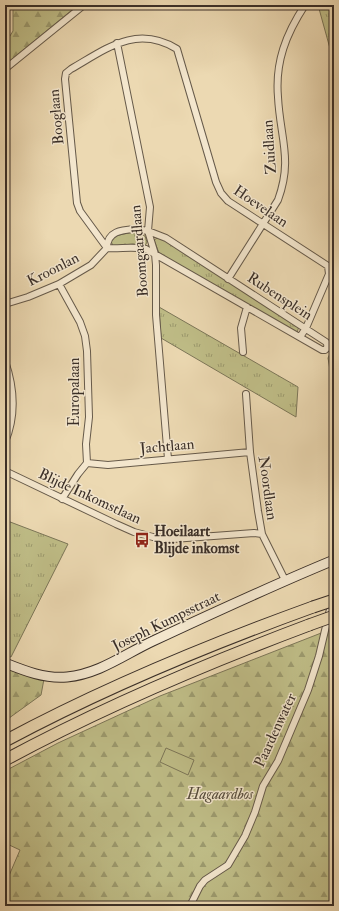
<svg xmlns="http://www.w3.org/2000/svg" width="339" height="911" font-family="'IM FELL Double Pica',serif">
	<defs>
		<pattern id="grass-tufts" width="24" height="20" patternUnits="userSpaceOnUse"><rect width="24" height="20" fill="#bfbd87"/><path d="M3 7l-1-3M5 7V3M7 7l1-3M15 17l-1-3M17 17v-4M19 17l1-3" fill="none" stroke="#9c9a6e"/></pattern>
		<pattern id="forest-firs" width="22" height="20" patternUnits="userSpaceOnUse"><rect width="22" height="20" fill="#bfbd87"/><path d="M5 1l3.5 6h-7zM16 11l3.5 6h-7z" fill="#9c9a6e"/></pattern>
	</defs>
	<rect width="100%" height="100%" fill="#ecd9b2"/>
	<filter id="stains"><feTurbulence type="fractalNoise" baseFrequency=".005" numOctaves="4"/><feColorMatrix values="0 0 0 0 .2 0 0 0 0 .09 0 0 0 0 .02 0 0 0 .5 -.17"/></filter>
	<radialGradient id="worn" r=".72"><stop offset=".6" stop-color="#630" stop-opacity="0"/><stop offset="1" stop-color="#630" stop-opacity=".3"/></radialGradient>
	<!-- grass -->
	<path fill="url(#grass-tufts)" stroke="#7c7658" d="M318,5H334V63Z
		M133,232L145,236L147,242L145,246L133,244L113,246L111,241L115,236Z
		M159,237L299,326L297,333L159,253L154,240Z
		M159,307L298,387L296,417L161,338Z
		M5,520L68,544L11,657L5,655V581L8,576L5,574Z"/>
	<!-- forest -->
	<path fill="url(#forest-firs)" stroke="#7c7658" d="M5,5H78L5,65V44L13,31V7H5Z
		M334,345V394L328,358Z
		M334,628V906H5V885L20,850L5,843V771L58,743L160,696Z
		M5,665L44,679L41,695L5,721Z"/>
	<!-- garden -->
	<path fill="#bfbd87" stroke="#7c7658" d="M166,748L194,760L188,775L160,762Z"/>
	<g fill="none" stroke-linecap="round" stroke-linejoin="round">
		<!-- street casing -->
		<g stroke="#665a4a" stroke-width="8">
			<path id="street" d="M117,43L150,207L148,231L155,254L156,265V315L168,459
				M5,69L84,5
				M135,229L148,231L166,238L326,342C328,345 328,348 325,350H322L146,249C133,246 120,249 107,248C107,231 122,230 135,229Z
				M107,248L80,211L77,203L65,79L66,73L71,69C106,49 136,24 177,49L216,182L221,193L228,201L328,266L329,274L306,328L300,337
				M228,279L278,200C293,159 280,138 278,97C275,62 286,34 305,5
				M59,284L80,322L85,336L87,351L89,417L86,444L87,463L78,474L62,499
				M5,304L28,297L59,284L91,265L107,248
				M243,352L241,328L247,307
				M5,361C14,387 16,416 5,442
				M246,394L250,452L258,511L262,534L285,580
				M87,463L108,465L250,452
				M5,471L116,524L134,532L153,537L173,539L254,533L262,534
				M190,906L200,886L205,880L228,865L245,836L255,812L263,786L278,761L308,690L319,656L334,592"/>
		</g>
		<!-- secondary casing -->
		<g stroke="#3a2f28" stroke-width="11">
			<path id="secondary" d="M5,663C25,671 45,679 67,677C99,674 125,654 153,641C213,613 273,585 334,560"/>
		</g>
		<!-- highway casing -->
		<g stroke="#3a2f28" stroke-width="13">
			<path id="highway" d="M5,741C104,688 208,645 313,607
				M5,760C103,707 205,664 309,625"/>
		</g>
		<!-- street -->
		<use href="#street" stroke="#f3e6cd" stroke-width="6"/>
		<!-- secondary -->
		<use href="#secondary" stroke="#f3e6cd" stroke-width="9"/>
		<!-- highway -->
		<use href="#highway" stroke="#ecd9b2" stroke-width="11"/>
		<!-- highway-bridge casing -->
		<g stroke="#3a2f28" stroke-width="13" stroke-linecap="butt">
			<path id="highway-bridge" d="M313,607L334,600
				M309,625L334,616"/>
		</g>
		<!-- highway-bridge -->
		<use href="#highway-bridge" stroke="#ecd9b2" stroke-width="11"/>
	</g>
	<!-- icons -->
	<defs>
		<g id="bus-bare" transform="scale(1.2)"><path d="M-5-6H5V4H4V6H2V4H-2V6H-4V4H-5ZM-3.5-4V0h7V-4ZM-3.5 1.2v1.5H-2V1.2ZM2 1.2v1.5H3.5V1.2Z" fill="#8f2418" stroke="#f3e6cd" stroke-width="2.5" paint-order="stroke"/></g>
	</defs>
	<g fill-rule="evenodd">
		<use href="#bus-bare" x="142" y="540"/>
	</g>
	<g text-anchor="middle" stroke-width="3" stroke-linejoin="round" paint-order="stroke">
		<!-- street labels -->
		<g font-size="15" fill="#3a2f28" stroke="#f3e6cd">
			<text transform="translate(56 117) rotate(-95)" y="5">Booglaan</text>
			<text transform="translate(269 147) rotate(-94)" y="5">Zuidlaan</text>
			<text transform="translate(261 206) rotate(34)" y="5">Hoevelaan</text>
			<text transform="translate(139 251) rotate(-95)" y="5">Boomgaardlaan</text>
			<text transform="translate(53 269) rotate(-27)" y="5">Kroonlan</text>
			<text transform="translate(280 296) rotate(33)" y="5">Rubensplein</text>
			<text transform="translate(74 392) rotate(-90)" y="5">Europalaan</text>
			<text transform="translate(167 446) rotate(-5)" y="5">Jachtlaan</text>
			<text transform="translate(268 488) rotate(82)" y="5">Noordlaan</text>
			<text transform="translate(90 496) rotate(25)" y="5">Blijde Inkomstlaan</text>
			<text transform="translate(166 621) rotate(-26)" y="5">Joseph Kumpsstraat</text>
			<text transform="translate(275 730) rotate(-65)" y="5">Paardenwater</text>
		</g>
		<!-- poi labels -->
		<g font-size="15" font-weight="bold" fill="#3a2f28" stroke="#f3e6cd" text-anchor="start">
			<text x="154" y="536">Hoeilaart<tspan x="154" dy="17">Blijde inkomst</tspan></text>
		</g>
		<!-- park labels -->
		<g font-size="15" font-style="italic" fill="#554b3b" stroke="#f3e6cd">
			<text x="220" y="799">Hagaardbos</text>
		</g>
	</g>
	<!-- margin -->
	<rect width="339" height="911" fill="none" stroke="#ecd9b2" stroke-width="20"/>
	<rect x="6" y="6" width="327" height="899" fill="none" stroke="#3a2f28" stroke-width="2"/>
	<rect x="10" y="10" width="319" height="891" fill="none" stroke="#3a2f28"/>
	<rect width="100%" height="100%" filter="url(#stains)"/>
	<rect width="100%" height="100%" fill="url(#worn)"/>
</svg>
